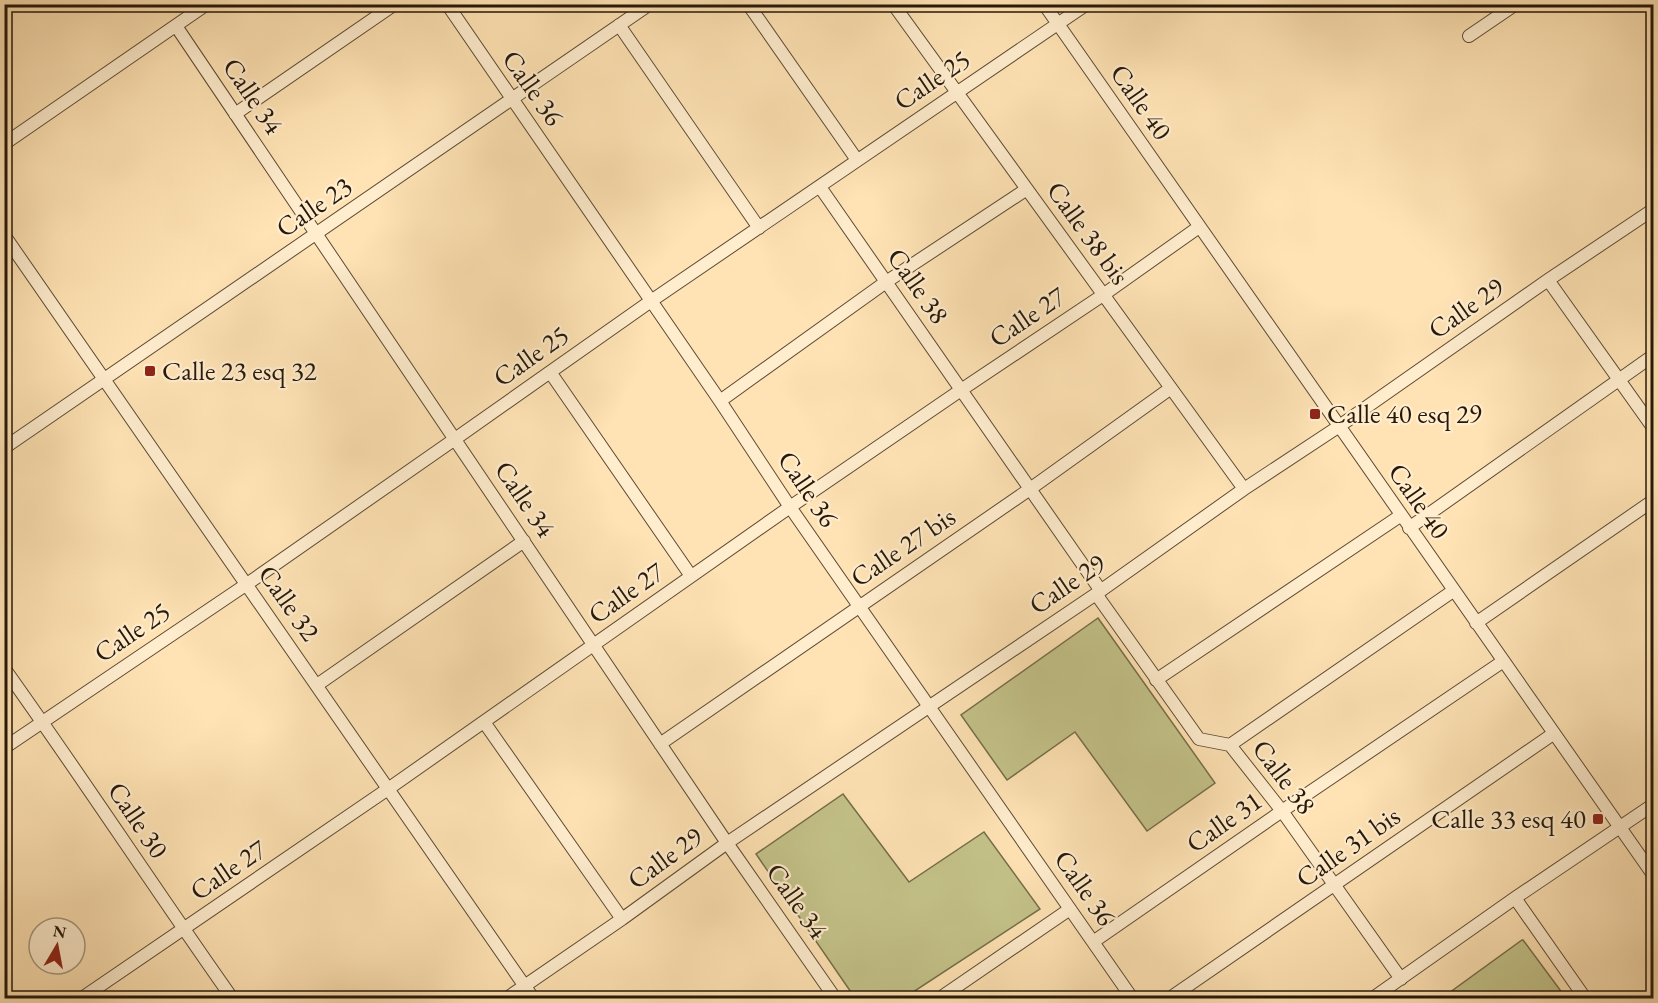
<svg xmlns="http://www.w3.org/2000/svg" width="1658" height="1003" font-family="'EB Garamond',serif">
	<rect width="100%" height="100%" fill="#ffe3b4"/>
	<filter id="stains"><feTurbulence type="fractalNoise" baseFrequency=".00333" numOctaves="4"/><feColorMatrix values="0 0 0 0 .2 0 0 0 0 .09 0 0 0 0 .02 0 0 0 .5 -.17"/></filter>
	<radialGradient id="worn" r=".72"><stop offset=".6" stop-color="#630" stop-opacity="0"/><stop offset="1" stop-color="#630" stop-opacity=".3"/></radialGradient>
	<!-- green -->
	<path fill="#c4c38a" stroke="#756e4a" stroke-width="1.5" d="M1098,618L1215,783L1147,831L1075,732L1007,780L961,715Z
		M843,794L909,882L984,832L1040,909L904,998H855L756,854Z
		M1523,940L1566,998H1442L1522,940Z"/>
	<g fill="none" stroke-linecap="round" stroke-linejoin="round">
		<!-- minor casing -->
		<g stroke="#5c4b34" stroke-width="14">
			<path id="minor" d="M447,4L720,401L790,507L1132,998
				M748,4L857,160
				M893,4L1244,489
				M1044,4L1654,876
				M1649,4L1654,10
				M619,25L759,228
				M176,26L727,843L835,998
				M1469,36L1516,4
				M235,114L395,4
				M4,144L207,4
				M820,187L1101,591
				M4,235L533,998
				M1548,280L1654,429
				M550,372L691,576
				M720,401L886,282L1027,189
				M4,448L650,4
				M1409,528L1654,355
				M1096,594L1199,739L1230,745L1282,811L1401,979
				M1476,623L1654,500
				M4,668C82,777 155,889 232,998
				M1156,680L1400,516
				M317,685L524,541
				M484,722L622,919
				M660,744L1030,489L1171,388
				M1230,745L1453,591
				M4,748L247,584L455,439L651,301L1087,4
				M1515,898L1585,998
				M1093,942L1282,811L1502,662
				M82,998L388,789L790,507L961,390L1103,295L1199,227
				M507,998L622,919L727,843L1096,594L1244,489L1338,427L1548,280L1654,209
				M940,998L1070,909
				M1170,998L1553,734
				M1373,998L1515,898L1654,804"/>
		</g>
		<!-- minor -->
		<use href="#minor" stroke="#ffedce" stroke-width="12"/>
	</g>
	<!-- markers -->
	<g fill="#8f2418" stroke="#ffedce" stroke-width="2">
		<rect x="144" y="365" width="12" height="12" rx="3"/>
		<rect x="1309" y="408" width="12" height="12" rx="3"/>
		<rect x="1592" y="813" width="12" height="12" rx="3"/>
	</g>
	<g text-anchor="middle" stroke-width="4.5" stroke-linejoin="round" paint-order="stroke">
		<!-- street labels -->
		<g font-size="27" fill="#261809" stroke="#ffedce">
			<text transform="translate(932 80) rotate(-34)" y="9">Calle 25</text>
			<text transform="translate(533 88) rotate(55)" y="9">Calle 36</text>
			<text transform="translate(253 96) rotate(56)" y="9">Calle 34</text>
			<text transform="translate(1141 102) rotate(55)" y="9">Calle 40</text>
			<text transform="translate(314 207) rotate(-34)" y="9">Calle 23</text>
			<text transform="translate(1088 233) rotate(54)" y="9">Calle 38 bis</text>
			<text transform="translate(918 286) rotate(55)" y="9">Calle 38</text>
			<text transform="translate(1466 308) rotate(-35)" y="9">Calle 29</text>
			<text transform="translate(1027 317) rotate(-34)" y="9">Calle 27</text>
			<text transform="translate(531 356) rotate(-35)" y="9">Calle 25</text>
			<text transform="translate(808 489) rotate(56)" y="9">Calle 36</text>
			<text transform="translate(525 499) rotate(56)" y="9">Calle 34</text>
			<text transform="translate(1419 501) rotate(55)" y="9">Calle 40</text>
			<text transform="translate(903 547) rotate(-34)" y="9">Calle 27 bis</text>
			<text transform="translate(1067 584) rotate(-34)" y="9">Calle 29</text>
			<text transform="translate(626 593) rotate(-35)" y="9">Calle 27</text>
			<text transform="translate(289 603) rotate(55)" y="9">Calle 32</text>
			<text transform="translate(132 632) rotate(-34)" y="9">Calle 25</text>
			<text transform="translate(1284 777) rotate(53)" y="9">Calle 38</text>
			<text transform="translate(138 820) rotate(56)" y="9">Calle 30</text>
			<text transform="translate(1224 822) rotate(-35)" y="9">Calle 31</text>
			<text transform="translate(1348 847) rotate(-35)" y="9">Calle 31 bis</text>
			<text transform="translate(665 858) rotate(-36)" y="9">Calle 29</text>
			<text transform="translate(228 870) rotate(-34)" y="9">Calle 27</text>
			<text transform="translate(1085 888) rotate(55)" y="9">Calle 36</text>
			<text transform="translate(797 901) rotate(55)" y="9">Calle 34</text>
		</g>
		<!-- poi labels -->
		<g font-size="27" fill="#261809" stroke="#ffedce" text-anchor="start">
			<text x="162" y="380">Calle 23 esq 32</text>
			<text x="1327" y="423">Calle 40 esq 29</text>
			<text x="1586" y="828" text-anchor="end">Calle 33 esq 40</text>
		</g>
	</g>
	<!-- margin -->
	<rect width="1658" height="1003" fill="none" stroke="#ffe3b4" stroke-width="24"/>
	<rect x="6" y="6" width="1646" height="991" fill="none" stroke="#261809" stroke-width="3"/>
	<rect x="12" y="12" width="1634" height="979" fill="none" stroke="#261809" stroke-width="1.5"/>
	<!-- north arrow -->
	<g transform="translate(57 946) rotate(10)"><circle r="28" fill="#ffedce" stroke="#a8987f" stroke-width="1.5"/>
	<path d="M0-4.5L10 22L0 15L-10 22Z" fill="#8f2418"/>
	<text y="-9" font-size="16" font-weight="bold" text-anchor="middle" fill="#261809">N</text>
	</g>
	<rect width="100%" height="100%" filter="url(#stains)"/>
	<rect width="100%" height="100%" fill="url(#worn)"/>
</svg>
